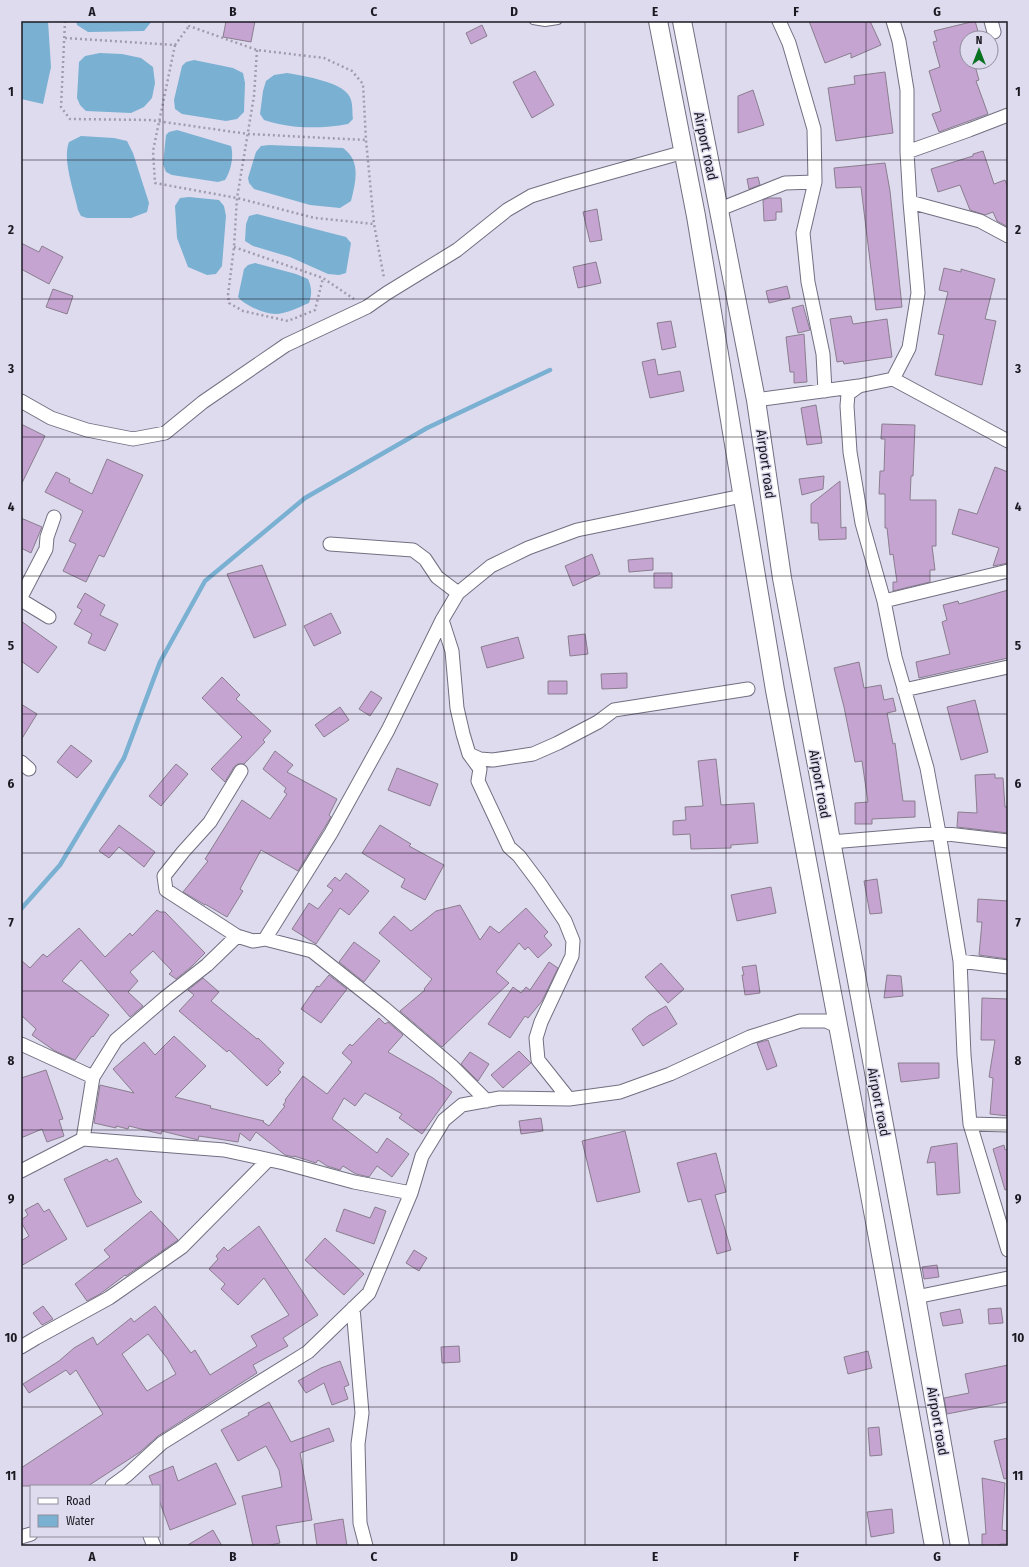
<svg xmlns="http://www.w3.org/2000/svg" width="1029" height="1567" font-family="'Fira Sans Condensed',sans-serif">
	<rect width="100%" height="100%" fill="#dfdbef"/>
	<!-- water -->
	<path fill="#7ab0d1" d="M21,21H48L51,67L43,104L21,99Z
		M76,21H152L144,31L88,32L77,25Z
		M100,53L122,54L141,58L153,67L155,83L152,98L144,107L131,113L86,111L80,105L77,98L79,62L85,56Z
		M194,60L233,68L243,73L245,83L244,112L237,119L226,121L182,114L175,109L174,100L182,66L186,62Z
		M287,73C303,76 347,82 351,100C353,106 352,113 353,119L348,124C321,129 290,129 264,120L260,114L263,91L266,81L274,75Z
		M177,130L231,146C234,156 231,171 225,180L218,182L172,175L166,172L163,164L166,135L169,132Z
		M81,136L114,138L127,141L133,153L149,203L147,212L131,218H87L81,216L78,210C74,191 62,160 69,142Z
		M269,145L343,148C361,161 356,181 351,201L340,208L310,205L254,189L249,183L248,178L256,152L261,146Z
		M189,197L219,200L224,206L226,216L222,266L216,274L207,275L188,267L177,238L175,206L180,198Z
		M257,214L346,237L351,243L346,273L339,275L328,274L290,257L253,246L245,241L246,224L249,216Z
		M255,263L296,274L308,279C312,288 312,294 309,303C299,307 287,314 275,314C265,314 244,305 238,297L244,269L248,265Z"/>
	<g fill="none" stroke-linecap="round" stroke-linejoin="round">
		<!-- stream -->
		<path stroke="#7ab0d1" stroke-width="4.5" d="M21,909L60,865L124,758L160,662L205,581L305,498L427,428L550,370"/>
	</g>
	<!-- building -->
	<path fill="#c5a4d2" stroke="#8a7e8e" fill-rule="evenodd" d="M226,21H255L251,42L223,37Z
		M809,21H870L881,45L851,58V53L825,63Z
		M975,21L980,38H967V62H974L979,80L976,81L988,114L939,132L932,114L941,111L929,71L940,67L933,42L937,41L934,31Z
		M482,25L487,36L471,44L466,33Z
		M535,71L554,105L532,118L513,82Z
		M885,72L893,133L836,141L828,88L855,84L854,76Z
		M753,90L764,125L738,133V96Z
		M983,151L994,184L1005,180L1008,188V227L997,221L993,212L985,215L970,210L960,185L938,192L931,169L973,156V154Z
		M885,163L890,191L902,307L876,310L861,187L836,188L834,168Z
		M758,177L760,185L749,189L747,179Z
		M769,198H781L782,212H776V220L764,221L763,200Z
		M597,209L602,240L590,242L583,212Z
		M21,243L39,252L42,246L63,257L49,284L21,269Z
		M596,262L601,283L578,288L573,267Z
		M944,268L961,272V269L995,279L985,319L996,321L982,385L935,375L944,335L938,334L948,292L939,290Z
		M787,286L790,298L769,303L766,291Z
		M53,289L73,296L67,314L46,307Z
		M803,305L810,330L798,333L792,308Z
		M851,316L853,324L887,319L892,357L844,364L843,361L837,362L830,319Z
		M671,321L676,347L662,350L657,323Z
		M804,334L807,382L794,383V372H790L786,337Z
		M655,359L658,375L680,371L684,391L650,398L642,362Z
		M816,405L822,443L807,445L801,408Z
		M21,424L45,436L21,485Z
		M882,424L915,425L913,476H911L910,500H936V546H932L935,570H930V582L893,591V582H897L893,554L890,555L887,528H885V494H879L880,471H884L885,439H881Z
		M107,459L143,475L104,557L99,555L86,582L63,571L76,544L69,541L83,511L45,492L56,472L70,479L69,482L92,494Z
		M995,467L1008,472V563L993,566L999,548L952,534L959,509L977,514Z
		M824,476L823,489L802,495L799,479Z
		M840,481L841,528L846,527V539L819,540L818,523H811V504Z
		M21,518L42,527L31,553L21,548Z
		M592,554L600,574L573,586L565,566Z
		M653,558V570L629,572L628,560Z
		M262,565L286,625L254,638L227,574Z
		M654,573H672V588H654Z
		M1008,590V658L919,678L916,662L950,654L942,622L947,620L943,605L958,601L959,604Z
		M85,593L105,605L100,615L118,624L105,651L88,643L92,634L74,624L82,610L77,607Z
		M331,613L341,633L314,646L304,626Z
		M21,621L57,647L38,673L21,661Z
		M585,634L588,654L570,656L568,636Z
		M518,637L524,658L487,668L481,647Z
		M859,662L864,688L881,685L884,700L893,698L896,711L887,713L893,744L895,743L903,801H915V817L872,819V824H855V803L868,802L862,761L855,762L844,707L834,668Z
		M627,673V688L602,689L601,674Z
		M222,677L240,695L236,699L271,731L263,740L265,742L244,764H238L234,767L225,782L211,769L242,737L202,698Z
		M548,681H567V694H548Z
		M371,691L382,698L370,716L359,709Z
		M975,700L988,752L961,760L947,707Z
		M21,704L37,714L21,740Z
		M340,707L349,720L324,737L315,725Z
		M71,745L92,761L77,778L57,762Z
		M275,751L293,765L287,772L337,799L329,815L331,817L298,871L261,850L240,889L243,891L227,917L205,904V905L183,892L208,861L205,859L242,800L270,819L287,794L284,792L286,788L263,769Z
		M716,759L721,805L754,803L758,843L731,845V848L691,849L690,834L673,835V821L686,820L685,807L703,806L698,761Z
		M176,764L188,774L161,806L149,796Z
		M397,768L438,784L430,806L388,790Z
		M995,774V778H1003L1005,807H1008V833L957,827L958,812L977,813L975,775Z
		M119,825L155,852L144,867L119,847L109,858L99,851Z
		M380,825L411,844L409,846L444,865L425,900L401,887L405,879L362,853Z
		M346,873L369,891L349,915L340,908L316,944L292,929L309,903L318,909L333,890L327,886L335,877L340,881Z
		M877,879L882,913L870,914L864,881Z
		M771,887L776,913L737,921L731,895Z
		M978,899L1008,901V959L979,955L982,922H977Z
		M460,905L480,940L490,926L499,933L526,908L548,932L544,936L552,945L538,958L528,947L525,950L519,943L496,972L509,983L442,1047L400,1011L425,990L424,989L432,979L379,933L394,916L411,931L436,911Z
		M157,910L160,912H165L205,953L191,967L176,979L169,974L172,971L153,951L130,972L138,981L128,992L143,1006L130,1017L81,960L62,981L109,1015L93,1037L92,1036L75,1060L55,1051L32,1035L36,1029L21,1015V960L30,968L43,954L47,957L79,928L105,957L130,933L132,936Z
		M354,942L380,961L364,982L339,962Z
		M549,962L558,968L542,1001L528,1018L525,1016L510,1038L488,1024L513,987L521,993L526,987L530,990Z
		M661,963L684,989L668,1003L645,977Z
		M756,965L760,993L745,995L742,975H744L742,967Z
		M329,975L347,989L321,1023L301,1009L317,986L319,987Z
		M887,975L901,976L903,996L884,998Z
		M203,978L219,992L211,1001L257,1039L258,1038L284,1063L278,1070L281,1072L267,1086L229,1050L227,1052L179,1011L194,995L188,990Z
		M982,998L1008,999V1116L990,1114L993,1078L989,1077L995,1040H981Z
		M666,1006L677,1024L643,1046L632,1029L648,1016Z
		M379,1018L385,1024L388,1022L403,1035L388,1052L433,1078L452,1092L422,1134L399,1118L402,1114L365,1093L355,1106L344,1098L332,1119L377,1153L387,1138L409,1154L392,1177L377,1166L369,1177L356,1174L343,1166L340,1170L327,1166L318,1160L316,1163L294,1156V1157L285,1155L256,1132L250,1141L240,1133L238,1142L199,1136L198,1140L162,1131L161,1134L129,1126L128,1129L116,1126V1128L94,1123L100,1085L134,1093L113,1069L144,1042L155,1055L174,1036L206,1066L175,1097L211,1106L210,1108L264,1121L263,1122L269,1126L285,1106L283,1105L286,1101L285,1100L303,1076L327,1094L352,1062L342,1053L350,1044L352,1046Z
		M768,1040L777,1066L767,1070L757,1043Z
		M519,1051L531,1063L503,1088L491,1075Z
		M470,1052L489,1064L478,1081L461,1064Z
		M898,1063H939V1078L901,1082Z
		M46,1070L63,1119L59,1120L64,1136L47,1142L42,1129L21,1138V1078Z
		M541,1118L543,1131L521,1134L519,1121Z
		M625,1131L640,1192L597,1202L582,1141Z
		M957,1143L960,1193L937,1195L935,1162L927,1163L931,1147Z
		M1004,1145L1005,1150L1008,1149V1189L1005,1190L993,1149Z
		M716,1153L726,1192L715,1195L731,1250L717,1254L701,1199L688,1202L677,1163Z
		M117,1158L136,1196L142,1202L87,1227L64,1179L107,1159L109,1162Z
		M38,1203L44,1212L49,1209L67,1239L21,1266V1241L29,1236L21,1222V1220L28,1215L25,1210Z
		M375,1207L386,1211L374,1244L336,1231L344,1209L370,1218Z
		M151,1211L178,1240L126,1276L125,1275L100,1294L87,1301L75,1284L110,1257L104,1250Z
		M259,1226L318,1315L283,1338L288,1346L253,1365L257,1373L158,1436L140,1452L88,1486H21V1468L103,1414L76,1370L70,1375L66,1370L29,1393L23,1384L59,1361L74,1348L93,1337L97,1345L131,1318L134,1322L155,1306L191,1353L195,1350L210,1375L257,1346L251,1336L289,1315L264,1278L238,1305L221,1289L225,1284L209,1269L218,1259L216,1256L224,1247L228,1251ZM148,1334L167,1358L176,1374L147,1391L122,1354Z
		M325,1238L364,1274L344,1295L305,1260Z
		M414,1250L427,1258L419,1271L406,1263Z
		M937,1265L939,1277L924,1279L922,1267Z
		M43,1306L53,1319L42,1325L33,1313Z
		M1001,1308L1003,1323L989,1324L988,1309Z
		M960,1309L963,1323L943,1326L940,1313Z
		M459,1346L460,1362L442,1363L441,1347Z
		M868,1351L872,1368L848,1374L844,1357Z
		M340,1361L349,1385L344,1387L348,1399L332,1405L324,1383L306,1393L298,1381L321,1368Z
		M1008,1365V1402L947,1414L944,1398L969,1393L965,1374Z
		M269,1402L291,1442L329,1428L334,1441L300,1453L312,1520L276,1526L280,1543L265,1546H253L242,1496L282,1487L279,1470L266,1446L238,1461L221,1430L249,1415L248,1413Z
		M879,1427L882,1455L870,1456L868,1428Z
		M1008,1438V1478L1004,1479L994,1441Z
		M216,1463L236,1504L170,1530L159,1500V1486H153L149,1476L173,1466L178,1481Z
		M982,1478L1005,1483L1002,1530L1008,1531V1544H1001L997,1546H982V1534H986Z
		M892,1509L894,1533L871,1537L867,1512Z
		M343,1519L347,1546H317L314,1524Z
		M213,1530L222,1546H186Z"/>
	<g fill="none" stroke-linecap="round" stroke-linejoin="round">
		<!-- service casing -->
		<g stroke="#726f81" stroke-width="8">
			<path id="service" d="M533,21L545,23L558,21"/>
		</g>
		<!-- minor casing -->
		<g stroke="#726f81" stroke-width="15">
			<path id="minor" d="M779,21L789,43L814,129L815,182L803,233L808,282L823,354L825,391
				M991,21L994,32
				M907,152L969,130L1008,115
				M910,202L980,221L1008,236
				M720,209L785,183L815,182
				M893,379L1008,441
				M859,386L848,394L847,406L850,452L862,523L884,601L895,657L927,768L939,833L960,961L964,1055L970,1124L1008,1250
				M756,400L859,386L893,379L909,348L918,293L910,202L907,152V90L899,41L893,21
				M21,401L51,418L87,430L133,439L165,433L203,402L286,345L367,307L387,293L457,250L507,210L531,196L566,185L684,152
				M330,544L413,550L425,559L437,577L458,593
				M21,597L46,549L47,537L54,517
				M21,600L49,617
				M884,601L1008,571
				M442,620L452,651L457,708L463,734L469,754L480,769L478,781L509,847L519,856L540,884L565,921L573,941L572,956L541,1022L536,1038L538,1060L569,1099
				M904,690L1008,667
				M469,754L480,759L493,760L533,754L558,743L598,722L614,710L748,689
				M21,762L29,769
				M831,842L939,833L1008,841
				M237,936L166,890L164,876L183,852L210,822L241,771
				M265,939L331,833L388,730L442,620L458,593L491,566L528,548L577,530L742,496
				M960,961L1008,967
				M21,1044L93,1077
				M970,1124L1008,1125
				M83,1139L224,1150L284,1163L354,1182L411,1193
				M21,1171L83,1139L93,1077L116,1040L166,997L207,965L237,936L253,941L265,939L312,951L384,1008L453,1067L487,1101
				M916,1297L1008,1278
				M353,1308L362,1413L358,1444L360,1523L366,1546
				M21,1347L36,1338L109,1298L182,1247L268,1160
				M112,1486L127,1475L162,1443L308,1352L369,1293L411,1193L422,1156L444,1120L462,1105L500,1098L569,1099L620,1092L670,1074L750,1037L800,1021H826L837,1026
				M150,1536L154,1546
				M21,1537L31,1534"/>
		</g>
		<!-- secondary casing -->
		<g stroke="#726f81" stroke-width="20">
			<path id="secondary" d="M658,21L696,216L775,690L876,1227L934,1546
				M682,21L756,400L782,578L916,1297L960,1546"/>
		</g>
		<!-- path -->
		<path stroke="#a09cad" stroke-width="2.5" stroke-dasharray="2 3" stroke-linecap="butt" d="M65,21L61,107L70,119L150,120L248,134L366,140
			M186,21L189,26L257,50L324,58L352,71L363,84L366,140L374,224L384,278
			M65,38L175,45L189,26
			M175,45L153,151L155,183L237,198L315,218L374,224
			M257,50L254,96L237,198L234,247L228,295L229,303L243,311L288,321L315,310L323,278
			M234,247L323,278L354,299"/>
		<!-- service -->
		<use href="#service" stroke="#fff" stroke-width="6"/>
		<!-- minor -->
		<use href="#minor" stroke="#fff" stroke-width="13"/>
		<!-- secondary -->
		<use href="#secondary" stroke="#fff" stroke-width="18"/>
	</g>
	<!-- grid -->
	<path fill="none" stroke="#1a1820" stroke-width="1" stroke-opacity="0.55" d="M163,21V1546M303,21V1546M444,21V1546M585,21V1546M726,21V1546M866,21V1546M21,160H1008M21,299H1008M21,437H1008M21,576H1008M21,714H1008M21,853H1008M21,991H1008M21,1130H1008M21,1268H1008M21,1407H1008"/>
	<g text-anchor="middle" stroke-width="3" stroke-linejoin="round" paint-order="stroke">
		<!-- street labels -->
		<g font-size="14" fill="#1a1820" stroke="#dfdbef">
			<text transform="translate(706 146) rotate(78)" y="5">Airport road</text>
			<text transform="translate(766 464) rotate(82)" y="5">Airport road</text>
			<text transform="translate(820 784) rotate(80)" y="5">Airport road</text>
			<text transform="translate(879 1102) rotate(79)" y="5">Airport road</text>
			<text transform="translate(938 1421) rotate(80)" y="5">Airport road</text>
		</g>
	</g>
	<!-- border -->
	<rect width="1029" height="1567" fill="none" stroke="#dfdbef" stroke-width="44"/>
	<!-- legend -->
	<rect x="30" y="1485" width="130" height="52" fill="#dfdbef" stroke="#908d9c"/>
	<rect x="38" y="1498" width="20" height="6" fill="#ffffff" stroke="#908d9c"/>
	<text x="66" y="1505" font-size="12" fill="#1a1820">Road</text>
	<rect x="38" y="1515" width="20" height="12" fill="#7ab0d1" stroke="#908d9c"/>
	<text x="66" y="1525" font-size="12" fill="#1a1820">Water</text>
	<!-- north arrow -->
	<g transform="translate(979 50)"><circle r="19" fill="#dfdbef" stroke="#908d9c"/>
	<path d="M0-3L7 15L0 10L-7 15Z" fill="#087121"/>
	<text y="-6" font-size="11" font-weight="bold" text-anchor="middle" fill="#1a1820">N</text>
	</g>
	<rect x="22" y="22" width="985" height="1523" fill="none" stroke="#1a1820" stroke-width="1.5"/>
	<g font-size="13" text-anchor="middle" font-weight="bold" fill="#1a1820">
		<text x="92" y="16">A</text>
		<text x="233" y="16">B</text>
		<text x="374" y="16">C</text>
		<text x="514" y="16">D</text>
		<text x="655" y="16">E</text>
		<text x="796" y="16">F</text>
		<text x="937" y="16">G</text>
		<text x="11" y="96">1</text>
		<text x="1018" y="96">1</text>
		<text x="11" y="234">2</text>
		<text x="1018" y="234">2</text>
		<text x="11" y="373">3</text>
		<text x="1018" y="373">3</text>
		<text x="11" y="511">4</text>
		<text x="1018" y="511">4</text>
		<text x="11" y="650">5</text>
		<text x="1018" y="650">5</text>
		<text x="11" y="788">6</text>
		<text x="1018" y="788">6</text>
		<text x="11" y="927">7</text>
		<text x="1018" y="927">7</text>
		<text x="11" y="1065">8</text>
		<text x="1018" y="1065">8</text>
		<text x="11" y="1203">9</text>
		<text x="1018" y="1203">9</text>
		<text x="11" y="1342">10</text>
		<text x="1018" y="1342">10</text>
		<text x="11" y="1480">11</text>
		<text x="1018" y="1480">11</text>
		<text x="92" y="1561">A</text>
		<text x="233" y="1561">B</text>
		<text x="374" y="1561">C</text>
		<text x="514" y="1561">D</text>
		<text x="655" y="1561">E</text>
		<text x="796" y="1561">F</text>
		<text x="937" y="1561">G</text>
	</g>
</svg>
